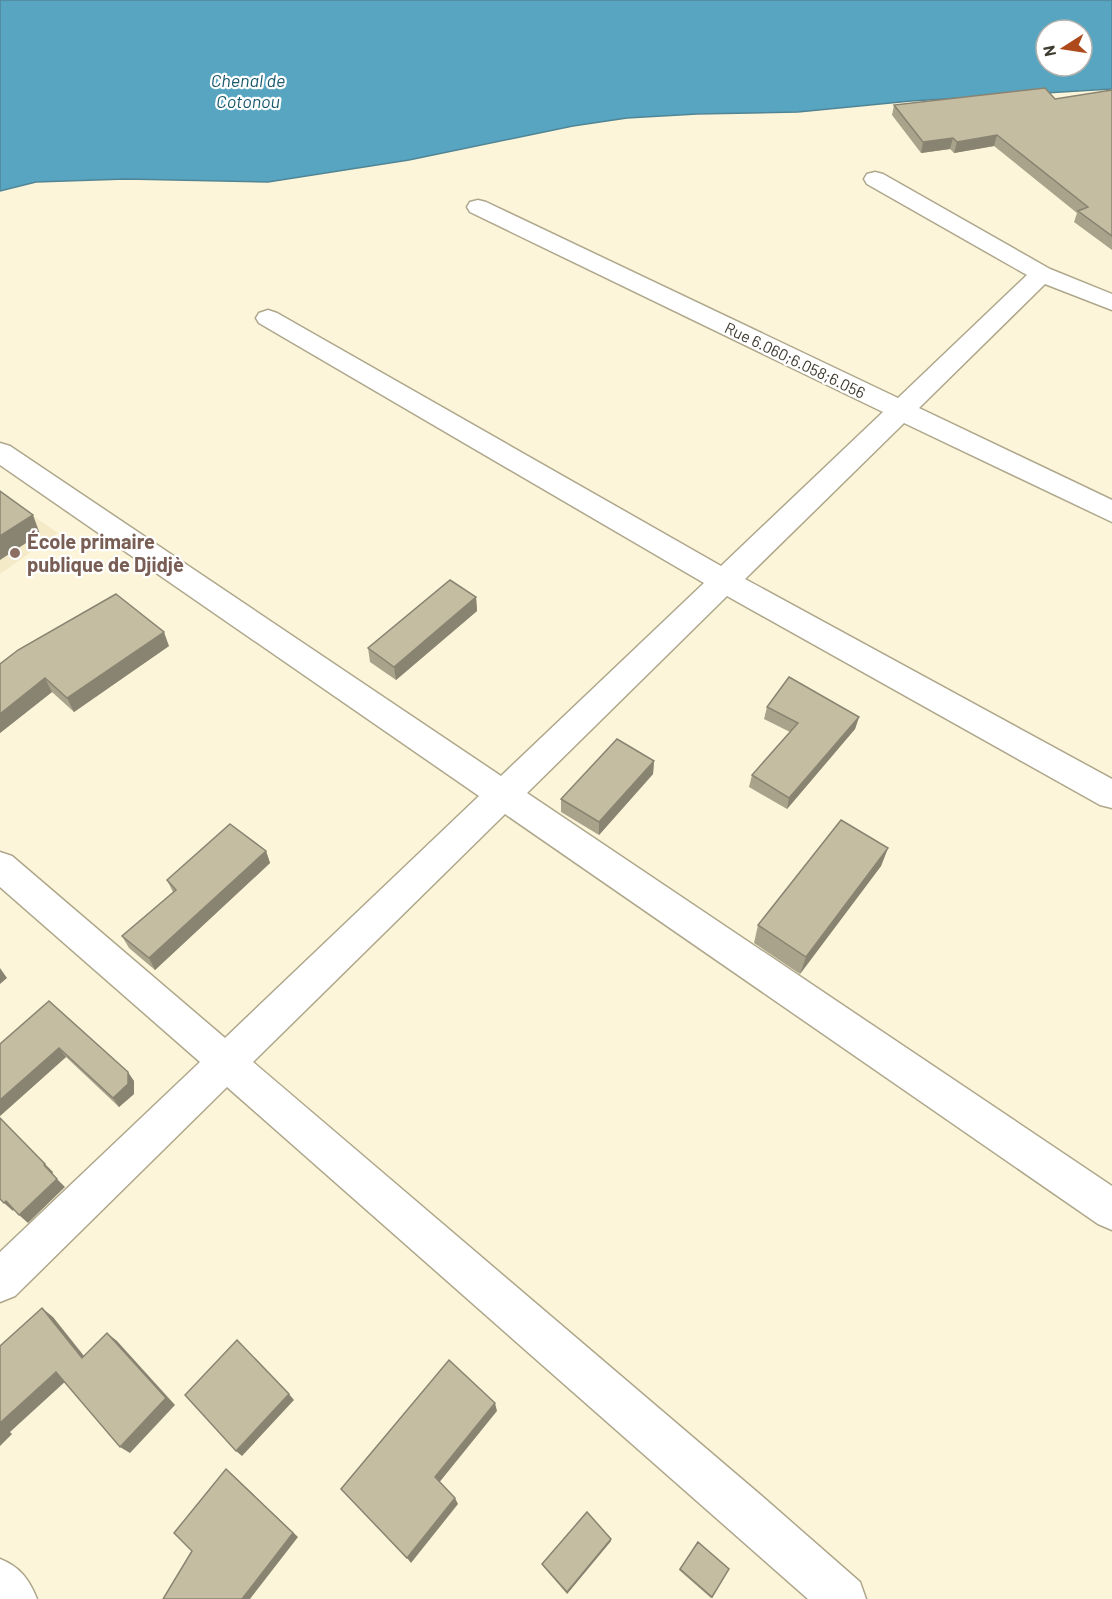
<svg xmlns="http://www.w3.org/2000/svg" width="1112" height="1599" font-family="Barlow,sans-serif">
	<rect width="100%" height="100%" fill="#fdf5d9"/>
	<!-- built -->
	<path fill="#f4eac8" d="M0,493L58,533L0,574Z"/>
	<!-- water -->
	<path fill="#58a5c2" stroke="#508596" stroke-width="1.5" fill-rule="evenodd" d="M0,0H1112V89L911,101L798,112L697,114L627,118L573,126L409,160L268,182L126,179L36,182L0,191ZM1046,30H1082V66H1046Z"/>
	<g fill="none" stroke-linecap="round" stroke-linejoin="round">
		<!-- street casing -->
		<g stroke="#aea78c" stroke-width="3">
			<path id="street" d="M875,172L883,174L1050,269L1112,294V310L1045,284L919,408L1112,500V522L904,423L745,579L1112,779V808L1100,805L727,596L527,793L1112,1186V1230L1098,1224L505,814L253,1062L763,1497L860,1582L866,1599H808L227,1087L15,1296L0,1302V1252L200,1062L0,887V852L12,856L225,1038L479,796L0,465V443L10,446L501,776L704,583L259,323L256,318L259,313L268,310L277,313L721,566L883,412L470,212L467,207L470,202L478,200L486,202L898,398L1027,275L867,184L864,179L867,174Z
				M0,1559C20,1567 29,1579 37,1599H0Z"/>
		</g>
		<!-- street -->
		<use href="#street" fill="#fff" fill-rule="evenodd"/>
	</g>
	<!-- wall -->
	<path fill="#a9a38b" d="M1112,90V250L1074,222L1077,213L994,146L954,153L950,149L921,153L892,115L894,105L1055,99Z
		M476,597L477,611L396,680L370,662L368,648Z
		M169,646L74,712L52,692L0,733V664Z
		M767,707L859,717L855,729L787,809L749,787L752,775L790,732L764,719Z
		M654,761L653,774L599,835L561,812V799Z
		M888,848L881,866L800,974L754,943L758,925Z
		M266,851L270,863L155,970L129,948L122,936L173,892L167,880Z
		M49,1001L134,1081V1094L119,1107L66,1057L0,1116Z
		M611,1541L567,1594L543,1566L542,1564Z
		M698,1542L712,1597L711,1598L679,1570Z"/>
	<!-- shaded-wall -->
	<path fill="#898471" d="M997,135L994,146L954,153L957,142Z
		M953,138L950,149L921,153L923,142Z
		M33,515L40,534L0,560V536Z
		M476,597L477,611L396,680L394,667Z
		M164,632L169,646L74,712L67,698Z
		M45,678L52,692L0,733V714Z
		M859,717L855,729L787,809L789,798Z
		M654,761L653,774L599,835V822Z
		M888,848L881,866L800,974L806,957Z
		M266,851L270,863L155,970L149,958Z
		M0,968L7,978L0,984Z
		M59,1048L66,1057L0,1116V1100Z
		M128,1072L134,1081V1094L119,1107L113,1098Z
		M45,1164L53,1172L52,1174L44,1165Z
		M57,1179L65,1187L28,1223L19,1215Z
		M6,1201L14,1209L13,1211L4,1203Z
		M42,1308L53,1317L92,1366L82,1358Z
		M107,1333L117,1341L175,1405L130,1453L120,1447Z
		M56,1372L67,1380L10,1432L12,1434L0,1446V1423Z
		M289,1394L294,1400L242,1456L236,1451Z
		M495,1403L497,1411L438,1484L435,1477Z
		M226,1469L298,1537L250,1599H242Z
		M455,1498L458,1504L411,1563L407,1558Z
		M611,1539V1541L567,1594V1592Z"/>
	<!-- building -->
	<path fill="#c4bda2" stroke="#898471" stroke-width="1.5" d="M1045,88L1055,99L1112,90V236L1078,211L1088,207L997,135L957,142L953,138L923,142L894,105Z
		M0,491L33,515L0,536Z
		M450,580L476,597L394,667L368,648Z
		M116,594L164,632L67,698L45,678L0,714V664L18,650Z
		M789,677L859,717L789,798L752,775L798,723L767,707Z
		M617,739L654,761L599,822L561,799Z
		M841,820L888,848L806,957L758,925Z
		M230,824L266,851L149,958L122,936L176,890L167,880Z
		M49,1001L128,1072V1084L113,1098L59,1048L0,1100V1044Z
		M0,1118L45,1164L44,1165L57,1179L19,1215L6,1201L4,1203L0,1199Z
		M42,1308L82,1358L107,1333L166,1398L120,1447L56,1372L0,1423V1346Z
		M237,1340L289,1394L236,1451L185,1395Z
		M449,1360L495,1403L435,1477L455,1498L407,1558L341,1489Z
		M226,1469L293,1533L242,1599H163L192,1551L174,1533Z
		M587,1512L611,1539L567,1592L542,1564Z
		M698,1542L729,1569L712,1597L680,1569Z"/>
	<!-- markers -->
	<circle fill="#8d6e63" stroke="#fff" stroke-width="2" cx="15" cy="553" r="6"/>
	<g text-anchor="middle" stroke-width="4.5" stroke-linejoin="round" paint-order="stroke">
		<!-- far-street labels -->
		<g font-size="16" fill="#3e3b30" stroke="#fff">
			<text transform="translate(795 360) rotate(26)" y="6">Rue 6.060;6.058;6.056</text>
		</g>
		<!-- far-water labels -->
		<g font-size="18" font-style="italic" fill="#1a596d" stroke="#fff">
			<text x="248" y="87">Chenal de<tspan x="248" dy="21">Cotonou</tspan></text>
		</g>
		<!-- education labels -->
		<g font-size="20" font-weight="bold" fill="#785e54" stroke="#fff" text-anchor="start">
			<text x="27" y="549">École primaire<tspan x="27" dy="23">publique de Djidjè</tspan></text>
		</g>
	</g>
	<!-- north arrow -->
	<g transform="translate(1064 48) rotate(258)"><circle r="28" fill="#ffffff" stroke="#b2b1ac" stroke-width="1.5"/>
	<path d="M0-4.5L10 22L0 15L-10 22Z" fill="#ae491b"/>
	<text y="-9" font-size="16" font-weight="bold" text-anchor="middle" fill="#3e3b30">N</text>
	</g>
</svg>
